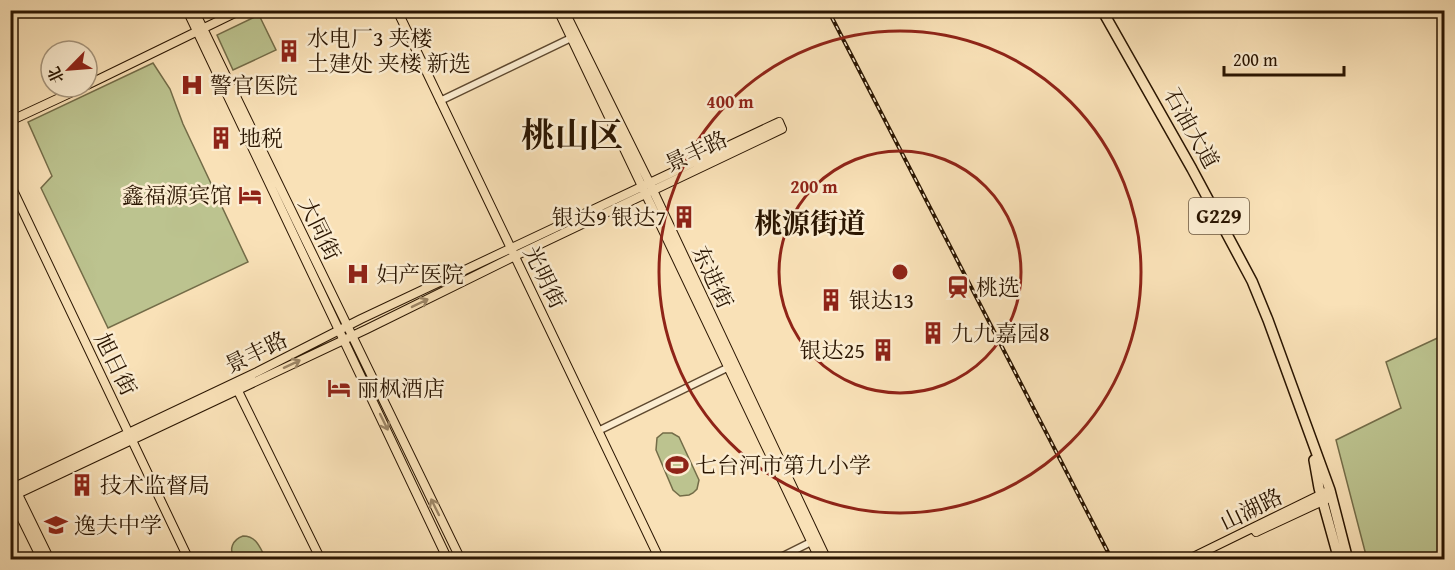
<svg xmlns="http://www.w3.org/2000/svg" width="1455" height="570" font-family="'Gentium Book Plus','Noto Serif SC',serif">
	<rect width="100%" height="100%" fill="#f9e1b7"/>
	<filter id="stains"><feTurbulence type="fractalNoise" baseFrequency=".00333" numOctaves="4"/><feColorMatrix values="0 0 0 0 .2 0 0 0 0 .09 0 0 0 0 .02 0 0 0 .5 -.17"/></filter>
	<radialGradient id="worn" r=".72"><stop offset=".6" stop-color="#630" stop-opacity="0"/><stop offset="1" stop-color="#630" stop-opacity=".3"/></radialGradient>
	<!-- green -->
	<path fill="#bcc38f" stroke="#736c48" stroke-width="1.5" d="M259,15L276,50L233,70L217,35Z
		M153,63L170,89L183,124L248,262L108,328L41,188L52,176L28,122Z
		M1444,335V559H1367L1336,440L1401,408L1386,362Z
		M663,433H672L679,437L699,480L697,489L693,493L689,495L680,496L673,490L656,450L657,438Z
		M243,536C257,536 260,548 266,559H234C229,549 232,540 243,536Z"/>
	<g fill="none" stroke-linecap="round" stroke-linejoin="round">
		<!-- minor casing -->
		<g stroke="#5e482e" stroke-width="9">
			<path id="minor" d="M440,101L571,38
				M598,431L729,367
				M775,560L815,540"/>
		</g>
		<!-- major casing -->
		<g stroke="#2a1501" stroke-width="10">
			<path id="major" d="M187,10L448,560
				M194,10L461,560
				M397,10L660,560
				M558,10L820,560
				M564,10L650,184L827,560
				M87,85L241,10
				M10,121L83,87
				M10,184L189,560
				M237,389L321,560
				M10,478L50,560
				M10,489L257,372L361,319L779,122L782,129L515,256L367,329L11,497
				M10,495L42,560
				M1256,532L1327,499
				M1187,560L1326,492"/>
		</g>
		<!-- highway casing -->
		<g stroke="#2a1501" stroke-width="12">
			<path id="highway" d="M1102,10L1192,169L1252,281L1268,320L1330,490L1348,560
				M1314,460L1319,488L1339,560"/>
		</g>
		<!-- minor -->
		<use href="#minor" stroke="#fbecd0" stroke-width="6"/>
		<!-- major -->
		<use href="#major" stroke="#f9e1b7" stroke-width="8"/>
		<!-- highway -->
		<use href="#highway" stroke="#f9e1b7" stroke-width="9"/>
		<!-- rail casing -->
		<g stroke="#2a1501" stroke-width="4">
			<path id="rail" d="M828,10L1112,560"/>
		</g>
		<!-- rail -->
		<use href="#rail" stroke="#fbecd0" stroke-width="1.5" stroke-dasharray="4.5" stroke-linecap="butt"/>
	</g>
	<!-- one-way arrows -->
	<defs><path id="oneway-shaft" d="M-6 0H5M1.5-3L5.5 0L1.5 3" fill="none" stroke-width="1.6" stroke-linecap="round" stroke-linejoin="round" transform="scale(1.5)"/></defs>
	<g stroke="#9c8565">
		<use href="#oneway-shaft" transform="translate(420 303) rotate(-26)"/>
		<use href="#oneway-shaft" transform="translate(292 364) rotate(-25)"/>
		<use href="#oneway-shaft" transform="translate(384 422) rotate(64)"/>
		<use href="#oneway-shaft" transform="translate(435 507) rotate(-116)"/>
	</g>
	<!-- distance rings -->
	<g fill="none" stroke="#8f2418" stroke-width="3">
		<circle cx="900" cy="272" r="121"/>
		<circle cx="900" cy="272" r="241"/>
	</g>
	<!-- icons -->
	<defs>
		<g id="building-bare" transform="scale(1.8)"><path d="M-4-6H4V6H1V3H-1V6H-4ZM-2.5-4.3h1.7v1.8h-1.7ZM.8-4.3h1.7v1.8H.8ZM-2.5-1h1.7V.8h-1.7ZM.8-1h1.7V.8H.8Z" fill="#8f2418" stroke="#fbecd0" stroke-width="2.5" paint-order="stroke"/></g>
		<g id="hospital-bare" transform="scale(1.8)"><path d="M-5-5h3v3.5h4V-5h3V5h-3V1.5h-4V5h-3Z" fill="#8f2418" stroke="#fbecd0" stroke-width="2.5" paint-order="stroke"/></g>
		<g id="hotel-bare" transform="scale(1.8)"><path d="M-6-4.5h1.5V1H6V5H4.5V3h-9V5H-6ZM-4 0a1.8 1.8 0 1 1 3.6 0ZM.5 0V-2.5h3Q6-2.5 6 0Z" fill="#8f2418" stroke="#fbecd0" stroke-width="2.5" paint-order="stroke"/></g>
		<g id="station-bare" transform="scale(1.8)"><path d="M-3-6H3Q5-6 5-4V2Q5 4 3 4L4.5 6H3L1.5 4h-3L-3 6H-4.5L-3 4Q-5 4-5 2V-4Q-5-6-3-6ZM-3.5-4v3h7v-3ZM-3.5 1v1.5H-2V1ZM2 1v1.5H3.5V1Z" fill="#8f2418" stroke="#fbecd0" stroke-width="2.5" paint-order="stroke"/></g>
		<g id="stadium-bare" transform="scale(1.8)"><path d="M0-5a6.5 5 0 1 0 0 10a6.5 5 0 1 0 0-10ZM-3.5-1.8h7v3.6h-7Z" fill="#8f2418" stroke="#fbecd0" stroke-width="2.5" paint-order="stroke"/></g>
		<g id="school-bare" transform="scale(1.8)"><path d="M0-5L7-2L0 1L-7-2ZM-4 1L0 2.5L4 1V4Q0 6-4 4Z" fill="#8f2418" stroke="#fbecd0" stroke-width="2.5" paint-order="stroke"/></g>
	</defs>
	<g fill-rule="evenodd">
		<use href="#building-bare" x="289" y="51"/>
		<use href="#hospital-bare" x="192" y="85"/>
		<use href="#building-bare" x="221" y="138"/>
		<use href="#hotel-bare" x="250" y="195"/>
		<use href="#building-bare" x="684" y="217"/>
		<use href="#hospital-bare" x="358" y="274"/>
		<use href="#station-bare" x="958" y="287"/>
		<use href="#building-bare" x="831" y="300"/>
		<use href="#building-bare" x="933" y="333"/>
		<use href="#building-bare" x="883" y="350"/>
		<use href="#hotel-bare" x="339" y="388"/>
		<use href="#stadium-bare" x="677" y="465"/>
		<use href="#building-bare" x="82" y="485"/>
		<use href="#school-bare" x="56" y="525"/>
	</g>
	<g text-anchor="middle" stroke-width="5" stroke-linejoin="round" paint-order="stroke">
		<!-- shield labels -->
		<rect fill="#fbecd0" stroke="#69563f" stroke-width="1.5" x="1189" y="198" width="60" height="36" rx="4.5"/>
		<g font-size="21" font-weight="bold" fill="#2a1501">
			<text x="1219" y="223">G229</text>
		</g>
		<!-- poi labels -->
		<g font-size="22" fill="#2a1501" stroke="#fbecd0" text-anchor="start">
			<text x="307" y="46">水电厂3 夹楼<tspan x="307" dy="25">土建处 夹楼 新选</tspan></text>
			<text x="210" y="93">警官医院</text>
			<text x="239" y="146">地税</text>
			<text x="232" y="203" text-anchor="end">鑫福源宾馆</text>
			<text x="666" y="225" text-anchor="end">银达9 银达7</text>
			<text x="376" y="282">妇产医院</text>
			<text x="976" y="295">桃选</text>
			<text x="849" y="308">银达13</text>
			<text x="951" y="341">九九嘉园8</text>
			<text x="865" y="358" text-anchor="end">银达25</text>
			<text x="357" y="396">丽枫酒店</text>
			<text x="695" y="473">七台河市第九小学</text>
			<text x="100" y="493">技术监督局</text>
			<text x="74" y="533">逸夫中学</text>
		</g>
		<!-- street labels -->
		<g font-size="22" fill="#2a1501" stroke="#fbecd0">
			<text transform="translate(1192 128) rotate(61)" y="8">石油大道</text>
			<text transform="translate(696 151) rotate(-25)" y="8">景丰路</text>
			<text transform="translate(320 229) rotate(64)" y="8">大同街</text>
			<text transform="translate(545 277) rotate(64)" y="8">光明街</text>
			<text transform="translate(713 277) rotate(65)" y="8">东进街</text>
			<text transform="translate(256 352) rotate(-26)" y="8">景丰路</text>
			<text transform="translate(116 364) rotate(64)" y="8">旭日街</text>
			<text transform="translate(1251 509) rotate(-26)" y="8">山湖路</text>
		</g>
		<!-- district labels -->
		<g font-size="28" font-weight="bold" fill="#2a1501" stroke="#fbecd0">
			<text x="810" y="233">桃源街道</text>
		</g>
		<!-- town labels -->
		<g font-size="34" font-weight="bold" fill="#2a1501" stroke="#fbecd0">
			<text x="572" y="147">桃山区</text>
		</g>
	</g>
	<circle cx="900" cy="272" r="9" fill="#8f2418" stroke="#fbecd0" stroke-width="3"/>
	<g font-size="18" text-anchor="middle" font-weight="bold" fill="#8f2418" stroke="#fbecd0" stroke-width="5" stroke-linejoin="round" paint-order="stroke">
		<text x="730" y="108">400 m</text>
		<text x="814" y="193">200 m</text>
	</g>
	<!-- margin -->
	<rect width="1455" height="570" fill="none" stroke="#f9e1b7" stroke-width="36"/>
	<rect x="12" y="12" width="1431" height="546" fill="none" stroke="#2a1501" stroke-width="3"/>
	<rect x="18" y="18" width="1419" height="534" fill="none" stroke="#2a1501" stroke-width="1.5"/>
	<!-- north arrow -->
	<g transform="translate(69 69) rotate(245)"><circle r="28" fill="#fbecd0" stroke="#a7967d" stroke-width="1.5"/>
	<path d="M0-4.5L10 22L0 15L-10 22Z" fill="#8f2418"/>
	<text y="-9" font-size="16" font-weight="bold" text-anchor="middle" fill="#2a1501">北</text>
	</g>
	<!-- scale -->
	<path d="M1224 66v9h120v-9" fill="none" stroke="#2a1501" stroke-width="3"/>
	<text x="1233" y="66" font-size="18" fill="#2a1501" stroke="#fbecd0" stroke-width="4.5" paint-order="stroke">200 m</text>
	<rect width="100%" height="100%" filter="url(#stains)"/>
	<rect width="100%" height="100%" fill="url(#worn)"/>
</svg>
